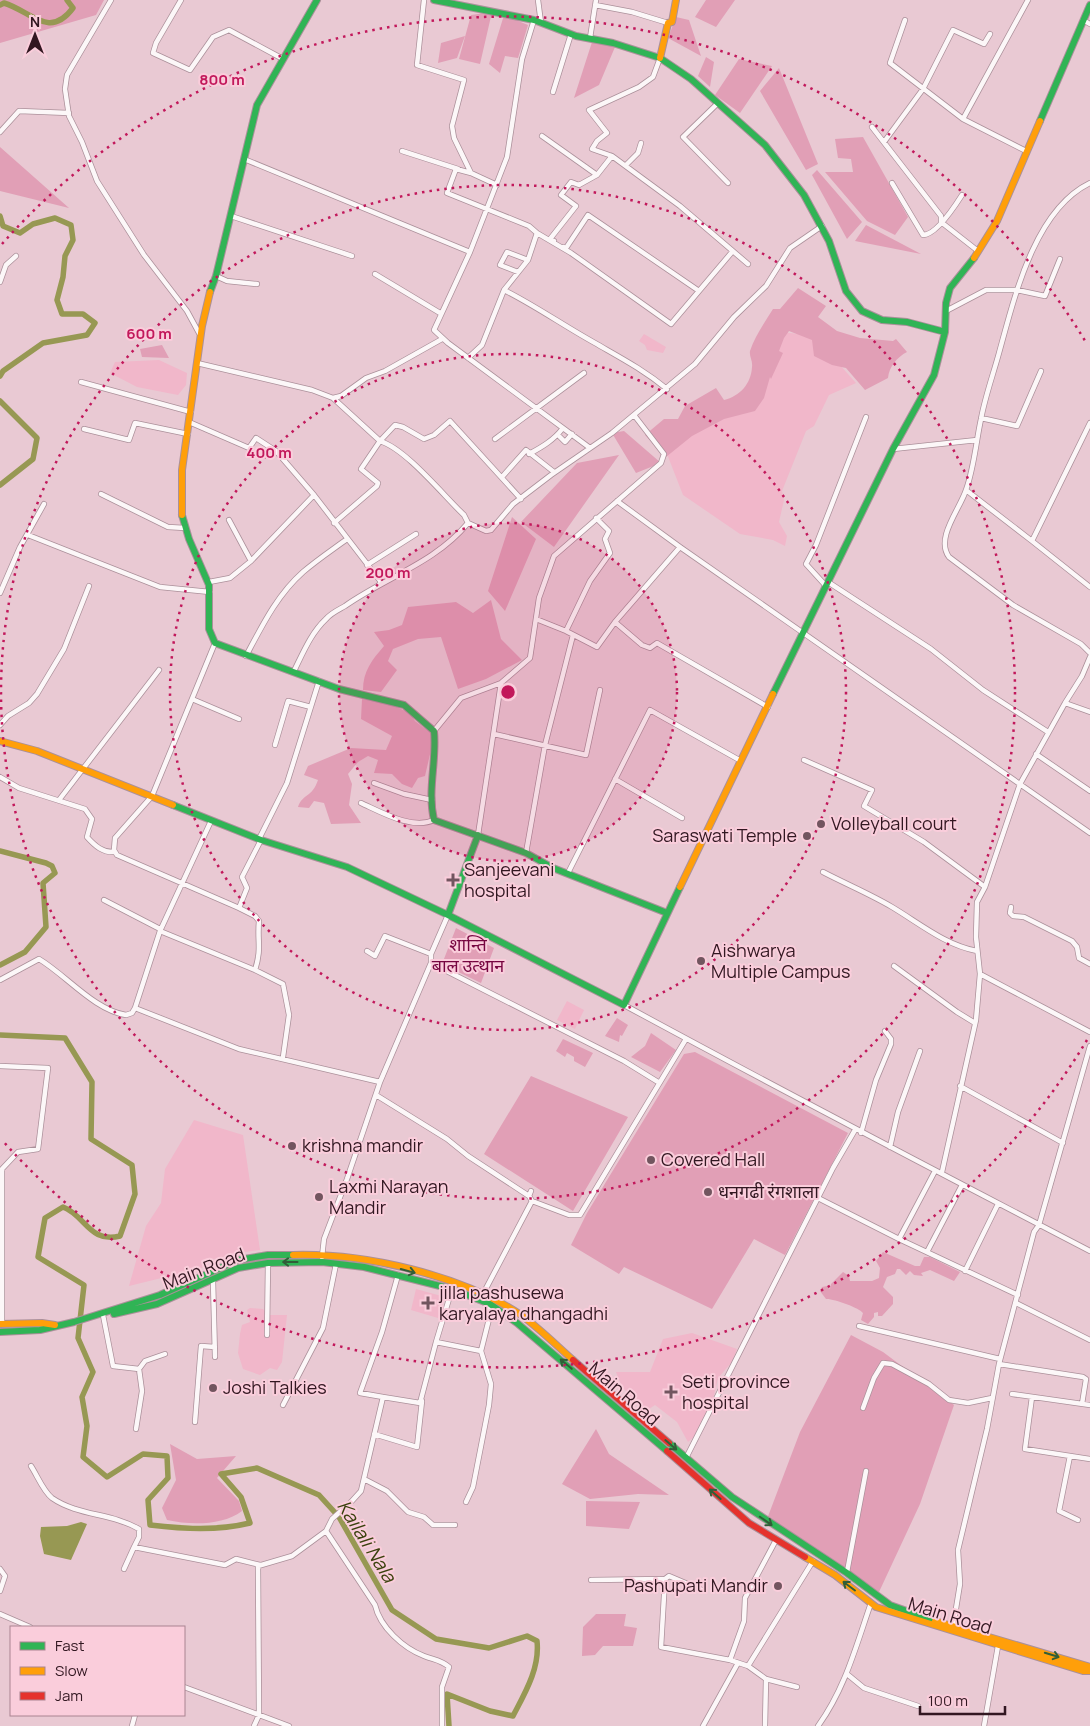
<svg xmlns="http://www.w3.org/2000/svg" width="1090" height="1726" font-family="Manrope,'Noto Sans Devanagari',sans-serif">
	<rect width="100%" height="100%" fill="#e9c9d3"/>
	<!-- built -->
	<path fill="#f1b7ca" d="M782,332L814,336L856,383L829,395L814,426L806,431L782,491L784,500L779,522L787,536L785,546L773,540L740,534L683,495L667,454L675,443L735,409Z
		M644,334L666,347L663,353L647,350L645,345L639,341Z
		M159,360L187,373L186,385L178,395L137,387L110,373L115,362Z
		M567,1001L584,1010L575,1029L557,1020Z
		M194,1120L243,1135L260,1250L237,1253L204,1262L202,1268L129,1286L146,1226L161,1203L165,1169Z
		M416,1289L445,1297L438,1318L411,1310Z
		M250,1308L263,1309L269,1315H287L282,1362L277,1370L270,1368L260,1375L243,1369L238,1353L240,1334L242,1325L250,1322L247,1310Z
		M692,1333L737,1349L732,1362L718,1378L713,1399L695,1436L688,1442L677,1422L655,1405L646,1411L622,1387L616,1372H650L663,1339Z"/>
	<!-- green -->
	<path fill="#e19fb6" d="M0,0H104L96,15L0,43Z
		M706,0H735L716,27L695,17Z
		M492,12L480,64L459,59L471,15Z
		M504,15L528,25L518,58L505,56L500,73L489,64Z
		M676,17L689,20L701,56L668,38Z
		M465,36L457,58L438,63L441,43Z
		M592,42L615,47L599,85L574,98Z
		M706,57L714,62L710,87L698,76Z
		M739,59L772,66L740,113L715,95Z
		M779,68L818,164L806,170L760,91Z
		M863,137L908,217L895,235L867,221L825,172H853L851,159L838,158L835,139Z
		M0,147L69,208L0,191Z
		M817,170L862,222L847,239L812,175Z
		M866,225L921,254L855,241Z
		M798,288L826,306L818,317L837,331L860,338L893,341L896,339L907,352C897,357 889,367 888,378L865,390L846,368L832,365L814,356L812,340L789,331L784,338L779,351L783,353L771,379L770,377L764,398L755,411L724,419L692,436L666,457L645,435L664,419H678L685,406L716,388L724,400C740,396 751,384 752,367C753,361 749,356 750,351C755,336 765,322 773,309H780Z
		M162,345L169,358L142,357L140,349Z
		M624,431L661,463L636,473L612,433Z
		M619,455L554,547L521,522L577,463Z
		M512,517L536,539L505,611L488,591Z
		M491,600L501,639L522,660L486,679L458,689L441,637L418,639L393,649L388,661L397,670L381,692L363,690C363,671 372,660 384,646L374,632L389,630L402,625L408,607L456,602L473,613Z
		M362,699L390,704L410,713L415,721L431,733V750L425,776L418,778L412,788L402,784L392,774L374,773L378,760L368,756L358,762L348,774L352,784L349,805L361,823L331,824L324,803L314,801L309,808L298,807C303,793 312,798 318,780L304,775L308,766L351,748L386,750L392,736L361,719Z
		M456,928L494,948L481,983L442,964Z
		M617,1018L628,1025L622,1036L620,1035L619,1042L605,1036Z
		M651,1033L676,1050L660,1072L631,1057L645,1046Z
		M563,1039L593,1053L585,1067L574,1061V1057L567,1053L565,1057L556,1051Z
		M695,1052L848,1133L785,1255L754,1239L712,1309L624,1267L619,1274L571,1245L587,1213L684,1054Z
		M531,1076L628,1117L573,1211L484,1154Z
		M883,1252L915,1266H920L924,1257H930L960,1272L954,1281L930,1270L921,1273L923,1276L914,1275L910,1271L906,1275L900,1269H897L895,1274L887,1277L883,1287L893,1297V1304L882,1316H878V1312L874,1313V1317L868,1324L861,1320L863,1313C860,1308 832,1298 826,1299L820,1291L822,1287L827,1286L830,1289L831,1284L843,1272L849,1276L850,1281H872L879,1278L880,1268L876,1261Z
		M851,1335L883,1352L954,1405L920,1504L879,1592L767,1519L800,1432Z
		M596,1429L609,1454L669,1495L638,1494L590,1499L562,1484Z
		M170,1444L197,1459L236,1456L217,1478L239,1501L242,1511C222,1526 190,1525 167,1520L162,1508L176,1480Z
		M586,1501L640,1502L629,1529L586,1526Z
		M596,1614H626L624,1626L637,1628L633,1646H603L595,1655L582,1656L583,1627Z"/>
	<!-- water -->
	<path fill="#979853" d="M81,1522L87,1524L71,1560L44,1554L40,1536L41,1527L67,1526Z"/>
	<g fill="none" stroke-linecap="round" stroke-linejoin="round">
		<!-- canal -->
		<path stroke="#979853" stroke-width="5.5" d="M0,5L4,3C31,11 49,40 73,8L67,0
			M0,216L3,226L20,233L33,224L55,218L71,225L73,240L65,256L63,277L57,300L62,314H83L95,323L87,335L43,343L3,371L0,376
			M0,401L37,438L33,459L0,485
			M0,851L46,863L52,866L55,873L43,883L46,927L25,952L0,965
			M0,1035L65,1038L92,1082L91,1139L132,1165L135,1194L120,1236C90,1244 85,1215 63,1207L45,1218L38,1257L84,1285L78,1338L93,1372L82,1397L87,1426L83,1457L107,1477L143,1454L167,1456L168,1478L148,1500L150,1525C184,1529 217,1531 250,1523L241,1497L221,1474L257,1468L319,1495L339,1517L392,1610L436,1639L489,1648L527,1636L537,1641C540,1668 525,1693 513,1716L490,1711L447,1694L449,1726"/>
		<!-- street casing -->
		<g stroke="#ab909a" stroke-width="6">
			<path id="street" d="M111,0L67,75L65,89L69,116L82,142L97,181L144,255L187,311L199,333
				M181,0L156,43L153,53L190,70L213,37L229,30L283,59
				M424,0L417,65L464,80L452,126L454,138L471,173L497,185
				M538,0L541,23
				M595,5L632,12L668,23
				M534,20L522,59L507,157L470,252L434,330L448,343L590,448
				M905,20L890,63L963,119
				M1083,20L1090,24
				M590,38L596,0
				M553,92L571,34
				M718,103L683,137L728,183
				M872,127L941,216V222L978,251
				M0,132L19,111L69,113
				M542,136L597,175L612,156L680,206L748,264
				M884,142L923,89L953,30L984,44L990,34
				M402,151L458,169
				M1026,151L963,119L1028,0
				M612,156L592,149L597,141L607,133L589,110L639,87L653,77L660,58
				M244,159L470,252
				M626,165L638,153L641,143
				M471,173L456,169L447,193L529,226L537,233
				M892,183L923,235C936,235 955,206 962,195
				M1090,183C1034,210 1014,299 999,353C993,375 985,397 981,419C976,442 974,468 966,490C960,509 935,538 949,557L1013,605L1081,644L1090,653
				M231,216L352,256
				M554,241L550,239L576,206L561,195L571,182L579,185L597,175
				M563,247L566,248L588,215L699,291L732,252
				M518,272L500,265L507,252L528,260
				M375,274L440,313
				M216,276L227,281L257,284
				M0,282L6,265L16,256
				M946,311L986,290H1017L1045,296L1060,259
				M468,358L482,345L504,290
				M197,363L312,390L333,398L380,441L395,425L403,427L424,439L434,435L450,421L521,499
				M81,382L191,412
				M667,389C644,370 621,358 595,343C564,326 536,306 504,290L528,260L537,233L571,253L671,324L699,291
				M333,398L341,396L366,378L385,371L442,339
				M981,418L1017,426L1041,371
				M189,422L249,448L256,438L276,451L314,495
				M84,429L129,440L135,423L188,434
				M558,435L565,442L572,434
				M495,439L584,373
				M893,449L977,440
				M529,454C542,447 554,440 563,428
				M502,477L526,450L554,472
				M966,490L1032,541L1090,423
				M101,494L168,527L185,528
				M617,501L680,547L1090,833
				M229,520L251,561
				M334,523L377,486L378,483L361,469L380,441C406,449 443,495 464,515L468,523
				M28,535L160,587L210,592
				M1032,541L1090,587
				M367,565L416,534
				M209,582L230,578L251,561L314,495L381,582L379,585
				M828,582L931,649L983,690L1048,732
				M826,586L806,564L816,545L866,417
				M0,593L20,547L44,504
				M536,619L566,631L597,647L615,622L680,547
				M615,622L642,645L650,648L657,643L768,707
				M566,631L590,581L610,553L605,539L609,531L596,518
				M215,643L152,796L115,838L114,850L117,855L239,908L247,888L242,877L261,840
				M246,656C262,626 277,595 303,572C317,560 332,550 347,539
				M294,671C303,653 311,633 326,619C331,613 338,610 345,606C386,577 435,563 468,523L486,531L491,530L513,504L551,475L612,433L695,364L734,317L766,286L790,248L822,226
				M192,699L239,719
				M1065,703L1090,712
				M0,725L8,716L29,703L37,694L64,649L89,586
				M434,731L461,698L501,683L530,658L539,598L554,556L661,463L664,454L634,415
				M494,734L586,755L600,690
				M275,745L288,701L311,707
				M1036,754L1090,791
				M804,760L872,790L864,806L924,842L985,887
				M0,777L19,788L85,809L92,819L87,837C95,846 103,853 115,852
				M615,779L682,818
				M374,783L404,794L432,800
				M59,800L159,670
				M361,803C381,812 412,830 434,820
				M211,821L160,931L255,970L283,984L289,1015L283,1057
				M478,835L501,683
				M259,839L287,783L319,681
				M526,853L545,745L573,635
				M823,872C846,884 870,894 892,907C919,923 945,945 977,951
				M568,873L650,710L741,761
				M104,900L160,929
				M1011,907L1010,913L1013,916L1024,917L1072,941L1077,947L1079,958L1090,964
				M239,908L255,916L259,921C257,942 262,948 255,970
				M160,931L135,1008L239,1049L380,1082
				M367,951L375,956L385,936L431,954
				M431,963L624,1061L658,1082
				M894,966L957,1012L975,1023
				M980,974L1090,1032
				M0,980L39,959C66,975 94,1010 126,1015L132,1013L135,1008
				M624,1005C779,1089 934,1170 1090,1251
				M0,1066L48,1068L38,1149L18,1152L2,1169V1324
				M960,1086L1063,1143
				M376,1095L447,1139L468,1156L529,1196
				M861,1133L876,1080L891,1044V1039L885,1031
				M890,1147L898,1112L920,1051
				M942,1172L976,1020L980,974L976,937L977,902L985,887L1020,784L1065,703L1082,676L1090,657
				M818,1198L899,1239L1018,1295
				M532,1201L569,1215H580L686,1039
				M899,1239L935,1171
				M927,1252L962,1185
				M322,1257L324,1239L347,1179L380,1082L431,963V954L448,915
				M965,1271L998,1204
				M213,1281L215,1357
				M482,1296L532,1201L529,1196L531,1191
				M1016,1303L1090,1340
				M103,1315L113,1366L139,1369L142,1391L136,1429
				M859,1326L1000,1359
				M267,1335L268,1263
				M436,1342L481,1351
				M999,1364L1083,1377L1086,1379L1082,1404
				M139,1369L145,1361L165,1354
				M1012,1394L1090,1405
				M383,1397L420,1403L436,1342L452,1289
				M1032,1397L1025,1449L1090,1459
				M283,1405L323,1328L336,1264
				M863,1408L874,1378L883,1363L892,1364L929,1384L949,1400L968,1403L992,1398
				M195,1422L201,1346L215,1347
				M374,1434L417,1447L422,1401
				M1070,1456L1059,1511L1078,1520
				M686,1458L833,1168L855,1130
				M31,1466C37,1475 43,1491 52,1498C78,1516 112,1513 139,1529V1537L134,1547
				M364,1479L387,1491L408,1512L424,1517L433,1525H455
				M466,1502L473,1487L489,1405L491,1384L481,1351L490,1315V1304
				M326,1531L375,1605C380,1627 403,1648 424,1656C434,1660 441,1660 449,1667L442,1687V1726
				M0,1569L5,1576L0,1591
				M124,1569L134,1547L225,1565L236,1559L260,1565
				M847,1572L866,1471
				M665,1579L669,1576L702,1590
				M591,1580L665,1579L661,1647L730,1660
				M0,1614L30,1627
				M953,1627L960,1584L958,1550L987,1429L999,1364L1034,1232L1039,1225L1090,1046
				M748,1666L730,1660L744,1621L745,1598L776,1540
				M847,1674L864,1688L918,1706
				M766,1679L797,1687
				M184,1687L289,1726
				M132,1726L135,1715
				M254,1726L259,1715L258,1566L292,1556L326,1531L332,1519L351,1502L361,1491L383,1397L360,1393L382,1332L398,1275
				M703,1726L738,1663
				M765,1726L766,1679L748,1666L813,1561
				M818,1726C845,1689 856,1646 871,1603
				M984,1726L998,1646"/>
		</g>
		<!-- fast casing -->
		<g stroke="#ab909a" stroke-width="8">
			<path id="fast" d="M434,0L534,20L576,36L613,43L660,58L691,79L765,145L804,195L829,241L846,291L862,311L882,320L907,322L945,332
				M1040,121L1090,5
				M210,292L216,276L257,105L317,0
				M182,515L189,539L209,585V629L215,643L339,689L404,705L434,731C437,761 427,790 434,820L526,853L553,868L667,913
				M773,694L893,449L934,375L945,332L946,303L950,288L974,258
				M173,805L261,840L347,867L448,915L624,1005L680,887
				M448,915L478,835
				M114,1314L157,1304L238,1268L268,1263L322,1262L364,1267L452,1289L490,1304L517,1323L667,1451
				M0,1332L40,1330L74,1322L160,1295L238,1260L268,1255H293
				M669,1443L732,1497L847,1573L890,1605L935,1621"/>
		</g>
		<!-- slow casing -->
		<g stroke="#ab909a" stroke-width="8">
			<path id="slow" d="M660,58L668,23L672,22L676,0
				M974,258L997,221L1040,121
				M182,515V470L202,326L210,292
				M0,741L37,751L173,805
				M680,887L773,694
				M293,1255C365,1253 461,1275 521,1315C539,1328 556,1345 573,1360
				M0,1324L42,1323L55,1325
				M805,1557L835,1575L876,1607L1083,1671H1090
				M935,1621L1090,1667"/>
		</g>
		<!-- jam casing -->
		<g stroke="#ab909a" stroke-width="8">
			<path id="jam" d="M573,1360L669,1443
				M667,1451L749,1523L805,1557"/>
		</g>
		<!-- street -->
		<use href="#street" stroke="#fcf7f8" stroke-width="4.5"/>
		<!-- fast -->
		<use href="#fast" stroke="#30b455" stroke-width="6"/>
		<!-- slow -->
		<use href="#slow" stroke="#ff9f0a" stroke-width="6"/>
		<!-- jam -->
		<use href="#jam" stroke="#e5322d" stroke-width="6"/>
	</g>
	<!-- one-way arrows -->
	<defs><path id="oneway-shaft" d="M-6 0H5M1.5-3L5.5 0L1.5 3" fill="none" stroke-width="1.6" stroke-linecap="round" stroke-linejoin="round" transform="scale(1.25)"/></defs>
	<g stroke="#315e38">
		<use href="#oneway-shaft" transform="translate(290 1262) rotate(180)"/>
		<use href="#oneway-shaft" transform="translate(408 1271) rotate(15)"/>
		<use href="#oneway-shaft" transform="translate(566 1364) rotate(-140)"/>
		<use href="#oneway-shaft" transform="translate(671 1445) rotate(41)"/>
		<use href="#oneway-shaft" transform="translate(715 1494) rotate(-139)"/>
		<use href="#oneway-shaft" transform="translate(766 1521) rotate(35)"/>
		<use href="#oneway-shaft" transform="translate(849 1586) rotate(-143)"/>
		<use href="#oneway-shaft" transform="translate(1052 1655) rotate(17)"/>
	</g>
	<!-- distance rings -->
	<circle cx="508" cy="692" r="169" fill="#c2185b" fill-opacity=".12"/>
	<g fill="none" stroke="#c2185b" stroke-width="2.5" stroke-dasharray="2.5 5">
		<circle cx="508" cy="692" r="169"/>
		<circle cx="508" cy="692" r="338"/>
		<circle cx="508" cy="692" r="507"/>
		<path d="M1087 1040A676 676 0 0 1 2 1140M2 244A676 676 0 0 1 1087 344"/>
	</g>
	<!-- markers -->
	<g fill="#72555f" stroke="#facddb" stroke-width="2">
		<circle cx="821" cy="824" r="5"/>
		<circle cx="807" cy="836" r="5"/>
		<path d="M450.5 872.5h5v5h5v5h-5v5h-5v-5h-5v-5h5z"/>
		<circle cx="701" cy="961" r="5"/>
		<circle cx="292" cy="1146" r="5"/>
		<circle cx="651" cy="1160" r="5"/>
		<circle cx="708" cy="1192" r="5"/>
		<circle cx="319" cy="1197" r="5"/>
		<path d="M425.5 1295.5h5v5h5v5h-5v5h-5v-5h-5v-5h5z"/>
		<circle cx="213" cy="1388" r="5"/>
		<path d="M668.5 1384.5h5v5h5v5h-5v5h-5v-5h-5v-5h5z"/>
		<circle cx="778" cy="1586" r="5"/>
	</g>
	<g text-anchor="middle" stroke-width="4" stroke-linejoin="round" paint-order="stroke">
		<!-- poi labels -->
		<g font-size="18" fill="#321721" stroke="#facddb" text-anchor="start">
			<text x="831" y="830">Volleyball court</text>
			<text x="797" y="842" text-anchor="end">Saraswati Temple</text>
			<text x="464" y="876">Sanjeevani<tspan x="464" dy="21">hospital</tspan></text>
			<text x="711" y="957">Aishwarya<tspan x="711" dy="21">Multiple Campus</tspan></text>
			<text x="302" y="1152">krishna mandir</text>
			<text x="661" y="1166">Covered Hall</text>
			<text x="329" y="1193">Laxmi Narayan<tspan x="329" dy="21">Mandir</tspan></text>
			<text x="718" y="1198">धनगढी रंगशाला</text>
			<text x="439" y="1299">jilla pashusewa<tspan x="439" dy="21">karyalaya dhangadhi</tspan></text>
			<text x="682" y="1388">Seti province<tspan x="682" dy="21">hospital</tspan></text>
			<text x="223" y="1394">Joshi Talkies</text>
			<text x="768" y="1592" text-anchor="end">Pashupati Mandir</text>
		</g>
		<!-- park labels -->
		<g font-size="18" fill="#760540" stroke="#facddb">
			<text x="468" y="951">शान्ति<tspan x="468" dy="21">बाल उत्थान</tspan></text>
		</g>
		<!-- street labels -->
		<g font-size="18" fill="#321721" stroke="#facddb">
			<text transform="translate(204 1269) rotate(-21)" y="6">Main Road</text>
			<text transform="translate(624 1394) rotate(41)" y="6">Main Road</text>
			<text transform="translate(950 1616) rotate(17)" y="6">Main Road</text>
		</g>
		<!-- water labels -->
		<g font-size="19" font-style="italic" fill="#3a410d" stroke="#facddb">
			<text transform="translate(367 1541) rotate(58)" y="7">Kailali Nala</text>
		</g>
	</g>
	<circle cx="508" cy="692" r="8" fill="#c2185b" stroke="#facddb" stroke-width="2.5"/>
	<g font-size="15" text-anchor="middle" font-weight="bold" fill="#c2185b" stroke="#facddb" stroke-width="4" stroke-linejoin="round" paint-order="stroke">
		<text x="222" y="85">800 m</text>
		<text x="149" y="339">600 m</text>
		<text x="269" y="458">400 m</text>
		<text x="388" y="578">200 m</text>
	</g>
	<!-- legend -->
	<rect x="10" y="1626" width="175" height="90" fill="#facddb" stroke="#aa8491"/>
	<rect x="20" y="1642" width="25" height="8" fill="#30b455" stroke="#aa8491"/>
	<text x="55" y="1651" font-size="15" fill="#321721">Fast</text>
	<rect x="20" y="1667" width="25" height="8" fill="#ff9f0a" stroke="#aa8491"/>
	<text x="55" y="1676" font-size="15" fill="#321721">Slow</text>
	<rect x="20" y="1692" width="25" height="8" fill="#e5322d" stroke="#aa8491"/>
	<text x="55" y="1701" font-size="15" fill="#321721">Jam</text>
	<!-- north arrow -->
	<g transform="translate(35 35)" stroke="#facddb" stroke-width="4" paint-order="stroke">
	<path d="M0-4L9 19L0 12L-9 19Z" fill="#321721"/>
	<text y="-8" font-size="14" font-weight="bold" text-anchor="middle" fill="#321721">N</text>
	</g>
	<!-- scale -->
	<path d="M920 1706v8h85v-8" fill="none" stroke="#321721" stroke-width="2.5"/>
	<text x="928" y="1706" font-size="15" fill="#321721" stroke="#facddb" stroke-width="4" paint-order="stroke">100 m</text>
</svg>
